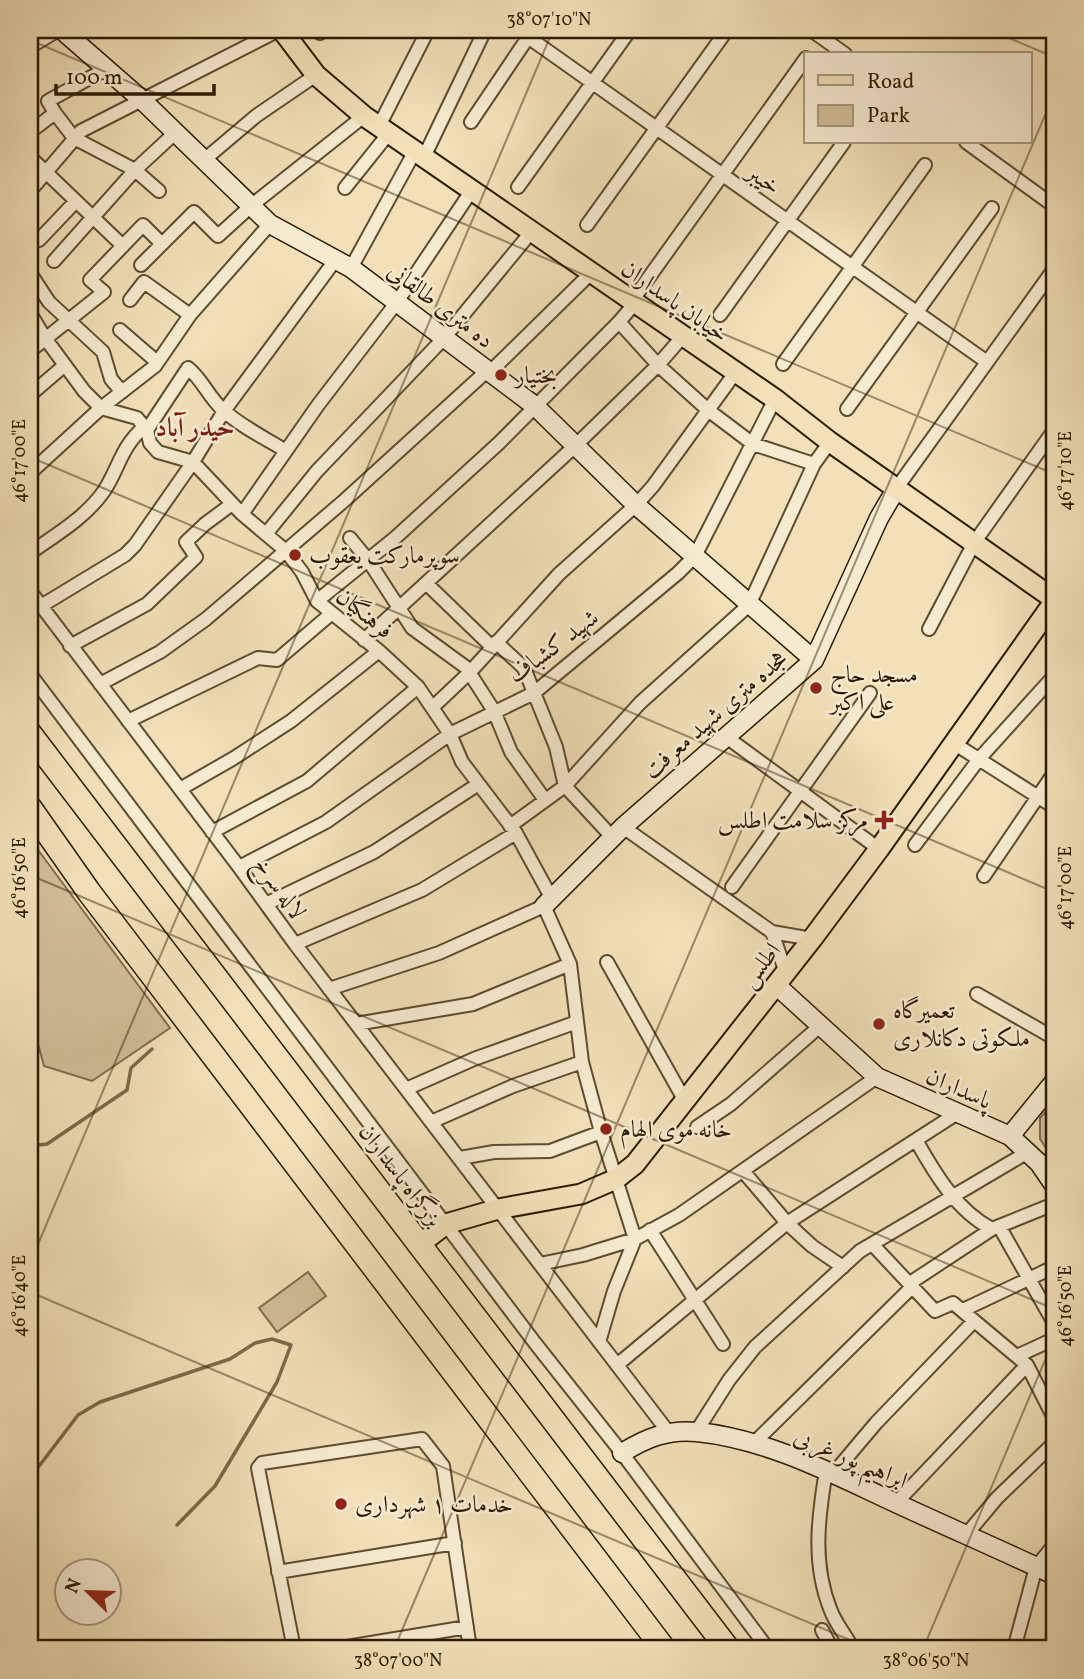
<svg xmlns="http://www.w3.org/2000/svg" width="1084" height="1679" font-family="Vollkorn,Amiri,serif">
	<rect width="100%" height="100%" fill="#f1e0b8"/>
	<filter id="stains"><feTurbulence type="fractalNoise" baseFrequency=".00286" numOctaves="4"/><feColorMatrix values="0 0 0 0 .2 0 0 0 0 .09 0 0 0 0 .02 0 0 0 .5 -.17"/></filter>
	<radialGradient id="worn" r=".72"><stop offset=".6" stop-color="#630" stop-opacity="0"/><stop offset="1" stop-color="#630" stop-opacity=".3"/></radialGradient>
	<!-- green -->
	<path fill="#d0be99" stroke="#7e6c4c" stroke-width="2" d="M30,839L170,1028L92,1081L44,1066L30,1014Z
		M1054,1102V1160L1040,1139V1118Z
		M308,1272L326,1296L277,1332L259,1308Z"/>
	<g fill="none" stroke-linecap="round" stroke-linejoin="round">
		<!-- stream -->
		<path stroke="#7a6949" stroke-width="3.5" d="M30,1146L47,1144L127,1090L131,1068L152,1049
			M30,1478L78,1415L100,1402L230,1359L255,1343L272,1339L291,1345L277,1382L215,1486L177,1525"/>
		<!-- street casing -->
		<g stroke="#5d4c2e" stroke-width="16">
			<path id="street" d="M518,30L987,362
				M811,30L845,54
				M320,33L322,30
				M70,37L89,30
				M30,47L58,30
				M106,69L48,101L55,113L74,138L135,170L159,191
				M471,122L533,30
				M379,126L428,30
				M30,132L55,113
				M966,142L1054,206
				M30,157L123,246
				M424,157L485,30
				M204,160L256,116L316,75
				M518,187L630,30
				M345,188L389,133
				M30,191L81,131L279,30
				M587,225L727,30
				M39,240L76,201
				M54,261L135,170L176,132
				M141,265L194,212L218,236L252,205L364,116
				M351,268L415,151
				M30,273L49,302L103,352L111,379L122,392
				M130,300L144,282L190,315
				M632,301L806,58
				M30,313L45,338L84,391L101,408L137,418L147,430L150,443L158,452L193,462L242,514L286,551L302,572L317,601L379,651L418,687L450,734L462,762L516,833L552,899
				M720,315L844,142
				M619,322L658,365L708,410L753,444L814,464
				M120,330L157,362
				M30,351L104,292L90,280L143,225L162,244
				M783,364L925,165
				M490,372L591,273
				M30,395L65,365
				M847,409L992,208
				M147,430L188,368C202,379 208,396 222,409C240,426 265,438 286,451
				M30,473L101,408L155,366L190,315L270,224
				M896,489L1054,269
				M242,514L318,405L397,302L472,190
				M266,534L317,471L445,337L532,231
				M350,538L368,560L412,628L471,671
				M30,553C57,534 85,518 104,491C119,468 121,447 144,427
				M427,584L492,647
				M30,591L239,867L295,944L669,1433
				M317,601L395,538L499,443L619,322L635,303
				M41,606L125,555L135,545L193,462L224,411L336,259
				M929,629L974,543L1054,430
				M364,640L575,446L658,365L683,336
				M496,642L524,668L556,747L565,786L613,838
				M70,646L147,604L196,557L186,542L205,524L232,504
				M469,672L494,711L511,752L545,800
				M30,674L535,1343L622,1453L768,1649
				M100,684L160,652L206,619L345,500L488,370
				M433,707L471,671L559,574L636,505L653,486L735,373
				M128,721L258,658L277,660L332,613
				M725,736L879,849
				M955,744L1054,807
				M180,789L234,758L291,721L379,651
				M510,826L565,786L640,703L749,605L814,464L830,442
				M623,827L772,932
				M212,832L307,781L418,687
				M915,845L979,759L1054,676
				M239,867L326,822L450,734L534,693L678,573L695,556L775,399
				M984,876L1054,773
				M732,887L870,693
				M266,904L374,852L477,785
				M295,944L422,890L516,833
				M607,962L685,1101
				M786,973L772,932L812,939
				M329,989L439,953L544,906L570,964L582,1062L601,1132L635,1239L614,1291L599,1342
				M977,994L1054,1038
				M356,1024L473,1004L570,964
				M406,1089L474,1059L577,1022
				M431,1122L513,1086L582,1062
				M697,1127L731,1104L820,1026
				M916,1140C935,1174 957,1211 992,1229
				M460,1158L494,1152L550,1151L601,1132
				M743,1171L787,1223L812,1246L843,1267
				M999,1226L1054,1323
				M650,1230L723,1344
				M872,1244L935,1311L953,1303L1027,1365L1054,1418
				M540,1264L583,1255L635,1239L679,1215L877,1077
				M910,1283L992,1229L1054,1204
				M963,1310L1054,1267
				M1017,1356L1054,1339
				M617,1365L787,1223L956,1114
				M696,1432L729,1380L755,1347L860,1251L1028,1152
				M754,1443L913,1286
				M826,1471C818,1518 812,1565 831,1611C835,1622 844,1633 850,1644
				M833,1474L876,1423L974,1321
				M896,1503L1027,1365
				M966,1535L997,1498L1054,1443
				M278,1572L455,1543
				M822,1630L832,1649
				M795,1647L796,1649
				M294,1649L258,1468L262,1463L422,1439L443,1466L470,1649
				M335,1649L467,1627
				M1014,1649L1036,1567L1054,1545"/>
		</g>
		<!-- secondary casing -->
		<g stroke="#2c1a00" stroke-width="21">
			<path id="secondary" d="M62,30L142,100L270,224L351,268L535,406L636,505L814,660
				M544,906L623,827L814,660L879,518L896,489
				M776,985L877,1077L1010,1136L1039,1163L1054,1185
				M1010,1136L1054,1082
				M622,1453C646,1438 668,1429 697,1432C768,1439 835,1475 898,1504C950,1528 1003,1551 1054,1575"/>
		</g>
		<!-- primary casing -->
		<g stroke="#2c1a00" stroke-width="23">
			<path id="primary" d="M282,30L316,75L364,116L775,399L830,442L1054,599
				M420,1244L446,1224L498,1209L581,1194L616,1179L635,1164L812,939L879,849L1054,602"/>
		</g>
		<!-- highway casing -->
		<g stroke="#2c1a00" stroke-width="26">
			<path id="highway" d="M30,734L728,1649
				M30,808L89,892L664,1649"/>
		</g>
		<!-- street -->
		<use href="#street" stroke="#f6ebd1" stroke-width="12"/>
		<!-- secondary -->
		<use href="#secondary" stroke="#f6ebd1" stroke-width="18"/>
		<!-- primary -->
		<use href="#primary" stroke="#f1e0b8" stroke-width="19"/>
		<!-- highway -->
		<use href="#highway" stroke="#f1e0b8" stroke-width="23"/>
	</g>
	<!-- ticks -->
	<path fill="none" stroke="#2c1a00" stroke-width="2" stroke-opacity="0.45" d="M990,30L1054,57M30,40L1054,474M30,457L1054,892M30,875L1054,1309M30,1263L553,30M30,1292L871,1649M394,1649L1054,94M923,1649L1054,1339"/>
	<!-- markers -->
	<g fill="#8f2418" stroke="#f6ebd1" stroke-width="2.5">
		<circle cx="501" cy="375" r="7"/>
		<circle cx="295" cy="555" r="7"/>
		<circle cx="816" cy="688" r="7"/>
		<path d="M880.5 809.5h7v7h7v7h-7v7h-7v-7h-7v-7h7z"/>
		<circle cx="879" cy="1024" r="7"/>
		<circle cx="606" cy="1129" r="7"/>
		<circle cx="341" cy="1504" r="7"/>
	</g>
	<g text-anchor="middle" stroke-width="5" stroke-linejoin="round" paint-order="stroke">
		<!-- street labels -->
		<g font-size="24" fill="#2c1a00" stroke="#f6ebd1">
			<text transform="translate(764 179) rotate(35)" y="8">خیبر</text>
			<text transform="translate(675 301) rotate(35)" y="8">خیابان پاسداران</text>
			<text transform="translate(441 305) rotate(37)" y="8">ده متری طالقانی</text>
			<text transform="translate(365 613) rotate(39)" y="8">فرهنگیان</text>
			<text transform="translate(553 646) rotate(-37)" y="8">شهید کشباف</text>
			<text transform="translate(715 714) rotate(-41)" y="8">هجده متری شهید معرفت</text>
			<text transform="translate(280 888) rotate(54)" y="8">لاله سرخ</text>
			<text transform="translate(760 965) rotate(-52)" y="8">اطلس</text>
			<text transform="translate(959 1088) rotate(24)" y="8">پاسداران</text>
			<text transform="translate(401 1175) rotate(53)" y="8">بزرگراه پاسداران</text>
			<text transform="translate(851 1458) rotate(23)" y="8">ابراهیم پور غربی</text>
		</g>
		<!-- poi labels -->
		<g font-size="24" fill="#2c1a00" stroke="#f6ebd1" text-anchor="start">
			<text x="515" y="383">بختیار</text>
			<text x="309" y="563">سوپرمارکت یعقوب</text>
			<text x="830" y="682">مسجد حاج<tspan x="830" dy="28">علی اکبر</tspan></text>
			<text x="868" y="828" text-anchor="end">مرکز سلامت اطلس</text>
			<text x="893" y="1018">تعمیرگاه<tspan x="893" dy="28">ملکوتی دکانلاری</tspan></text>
			<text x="620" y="1137">خانه موی الهام</text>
			<text x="355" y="1512">خدمات ۱ شهرداری</text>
		</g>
		<!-- neighbourhood labels -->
		<g font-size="26" font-weight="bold" fill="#7a1f14" stroke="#f6ebd1">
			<text x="195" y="436">حیدر آباد</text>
		</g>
	</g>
	<!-- margin -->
	<rect width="1084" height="1679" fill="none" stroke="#f1e0b8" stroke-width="77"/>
	<!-- legend -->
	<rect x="804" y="52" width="228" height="91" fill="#f6ebd1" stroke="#a5977d" stroke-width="2"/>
	<rect x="818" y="75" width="35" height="10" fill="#f1e0b8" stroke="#a5977d" stroke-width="2"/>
	<text x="867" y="88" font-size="21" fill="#2c1a00">Road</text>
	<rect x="818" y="105" width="35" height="21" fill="#d0be99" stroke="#a5977d" stroke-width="2"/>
	<text x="867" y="122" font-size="21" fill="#2c1a00">Park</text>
	<!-- north arrow -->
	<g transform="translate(88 1592) rotate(293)"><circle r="33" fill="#f6ebd1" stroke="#a5977d" stroke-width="2"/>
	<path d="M0-5L12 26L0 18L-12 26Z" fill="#8f2418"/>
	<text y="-10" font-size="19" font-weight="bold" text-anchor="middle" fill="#2c1a00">N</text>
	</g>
	<!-- scale -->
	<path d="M56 84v10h158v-10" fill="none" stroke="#2c1a00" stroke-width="3.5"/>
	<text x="66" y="84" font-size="21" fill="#2c1a00" stroke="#f6ebd1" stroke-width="5" paint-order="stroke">100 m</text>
	<rect x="38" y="38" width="1008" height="1602" fill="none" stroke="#2c1a00" stroke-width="2.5"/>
	<g font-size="18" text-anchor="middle" fill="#2c1a00">
		<text x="549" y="25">38°07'10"N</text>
		<text transform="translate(19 461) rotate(-90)" y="6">46°17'00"E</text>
		<text transform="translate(1065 471) rotate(-90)" y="6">46°17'10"E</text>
		<text transform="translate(19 878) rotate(-90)" y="6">46°16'50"E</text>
		<text transform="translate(1065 888) rotate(-90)" y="6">46°17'00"E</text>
		<text transform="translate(19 1296) rotate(-90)" y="6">46°16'40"E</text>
		<text transform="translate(1065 1306) rotate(-90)" y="6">46°16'50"E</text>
		<text x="398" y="1666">38°07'00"N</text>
		<text x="926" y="1666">38°06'50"N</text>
	</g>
	<rect width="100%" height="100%" filter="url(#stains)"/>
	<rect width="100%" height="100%" fill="url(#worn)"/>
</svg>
